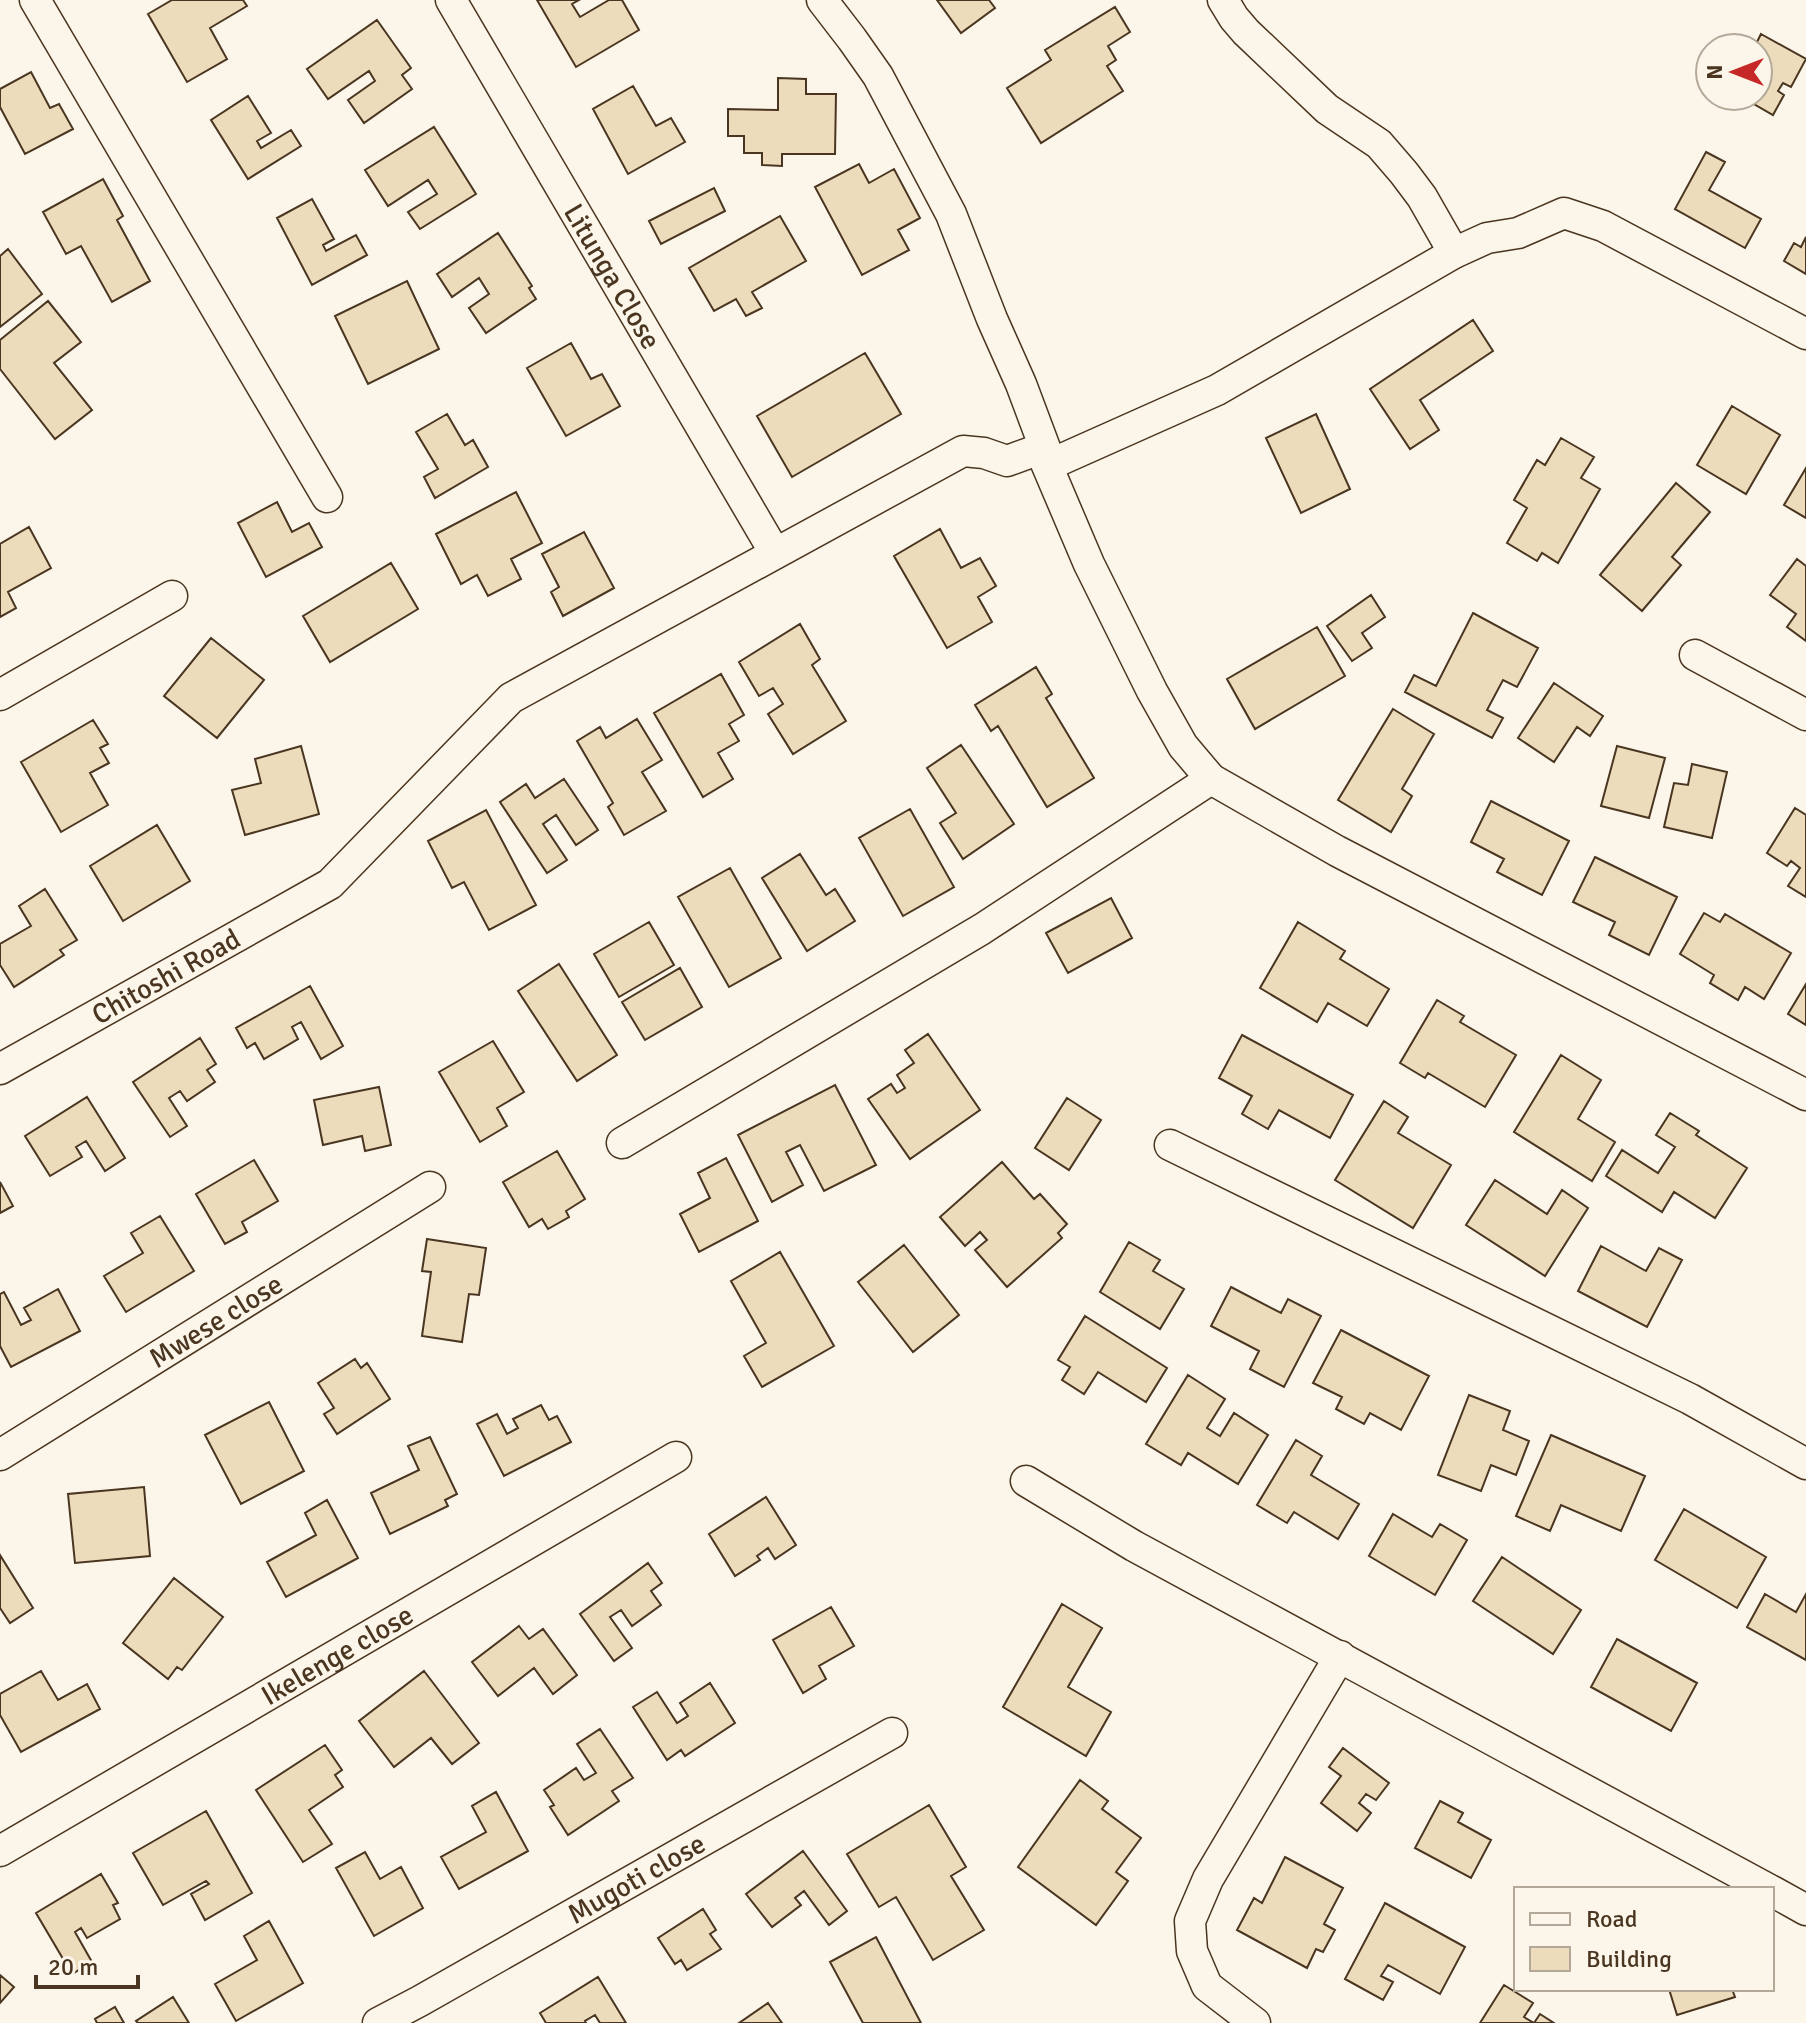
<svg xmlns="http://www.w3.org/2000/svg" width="1806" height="2023" font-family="Signika,sans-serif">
	<rect width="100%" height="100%" fill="#fbf6e9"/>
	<!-- building -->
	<path fill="#ecdcbc" stroke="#4a3520" stroke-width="2" d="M172,0H243L247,6L210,28L227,59L187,82L148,14Z
		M537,0H579L572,4L580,17L609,0H622L639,30L576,67Z
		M937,0H989L995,8L961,33Z
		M1115,7L1130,32L1108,46L1116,60L1107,66L1123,91L1041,143L1007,88L1051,60L1045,50Z
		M377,20L411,68L402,75L412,89L364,123L348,100L375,81L369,71L328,99L307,69Z
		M1761,34L1806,59L1791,87L1783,83L1778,91L1784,95L1773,115L1740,96H1758V48H1754Z
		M31,72L50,108L59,104L73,129L25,154L0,107V89Z
		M778,78L806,79V94H836L835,154H782V166L762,165V153H744V136H728V109L778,110Z
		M633,86L656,126L671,118L685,142L628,174L593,109Z
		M248,96L271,133L257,141L261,148L291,130L301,146L248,179L211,120Z
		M434,127L476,194L420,229L408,212L437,194L428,180L388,206L365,170Z
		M1706,152L1725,162L1709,190L1761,219L1745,248L1675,209Z
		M859,164L869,183L894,169L920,218L898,230L909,250L862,275L815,187Z
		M103,179L123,216L117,220L150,281L112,302L81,246L66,254L43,212Z
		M714,188L725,211L661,244L649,221Z
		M312,199L334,239L323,245L326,251L356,235L367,255L312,285L277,218Z
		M780,216L806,261L752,292L762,308L746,316L736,299L714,311L689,268Z
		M498,233L532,286L529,288L536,299L486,333L469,308L489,294L479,278L452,297L437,274Z
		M1806,237V274L1784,261L1794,243L1801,247Z
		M8,249L42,294L0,327V256Z
		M407,281L439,349L368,384L335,316Z
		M48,301L81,342L54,363L92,410L55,439L0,369V340Z
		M1473,320L1493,351L1420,400L1439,430L1410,449L1370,389Z
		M571,343L591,379L602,374L620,406L566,436L527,368Z
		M865,353L901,414L792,477L757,416Z
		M1732,406L1780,435L1746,494L1697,465Z
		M447,414L465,445L473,440L488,467L435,498L424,477L438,469L416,432Z
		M1316,414L1350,489L1301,513L1266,438Z
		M1561,438L1594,457L1581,478L1600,489L1558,563L1542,553L1537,561L1507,543L1527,508L1514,500L1537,460L1545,465Z
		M1806,468V518L1784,505Z
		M1676,483L1710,512L1672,557L1681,565L1642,611L1600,575Z
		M516,492L542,543L511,559L521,579L488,596L477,575L461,584L436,534Z
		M277,502L292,532L309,523L322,547L266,577L238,523Z
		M29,527L51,568L8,592L16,608L0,617V544Z
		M940,529L961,568L980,558L996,586L978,597L992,622L947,648L894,556Z
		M584,532L614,588L563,616L551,592L559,587L542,554Z
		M1797,559L1806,566V641L1787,627L1796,614L1770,595Z
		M391,563L418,609L330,662L303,616Z
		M1371,595L1385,617L1362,633L1372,648L1352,661L1327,626Z
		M1473,613L1538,648L1517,687L1503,680L1487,710L1503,718L1492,738L1405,692L1414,675L1436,686Z
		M800,624L820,659L812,665L846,721L793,754L768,714L783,704L773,688L759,696L739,662Z
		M1317,627L1345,676L1255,729L1227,679Z
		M211,638L264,680L217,738L164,696Z
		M1036,667L1052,694L1046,698L1094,778L1047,807L998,726L991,731L975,705Z
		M721,674L744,715L729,724L739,741L718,753L733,779L703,797L654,713Z
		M1554,683L1603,716L1590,736L1577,727L1554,762L1518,738Z
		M1393,709L1434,734L1402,789L1412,796L1391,832L1338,800Z
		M637,719L662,760L642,772L666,811L624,835L608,807L613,803L577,741L600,727L606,738Z
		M93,720L108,744L100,748L109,763L90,773L108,805L61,832L21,762Z
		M961,745L1014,824L963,859L940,823L956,813L927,768Z
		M301,746L319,814L245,835L232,790L261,783L255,759Z
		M1617,746L1665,758L1649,818L1601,806Z
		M1692,764L1727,772L1712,838L1664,827L1674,783L1688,785Z
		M564,779L598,830L576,845L556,815L543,824L567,860L547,873L500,802L526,784L535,798Z
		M1491,801L1569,841L1542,895L1497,872L1504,859L1471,842Z
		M1795,808L1806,815V897L1788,886L1800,868L1791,861L1787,866L1767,853Z
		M910,809L954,887L903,916L859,838Z
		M486,810L536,905L489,930L464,882L452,888L428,841Z
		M157,825L190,881L123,921L90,866Z
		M800,854L826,895L835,889L855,921L807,951L762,878Z
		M1595,857L1677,897L1649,955L1609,935L1615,922L1573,902Z
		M730,868L781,958L729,987L678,897Z
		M45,889L77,940L60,950L64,955L14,987L0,965V944L31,926L19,906Z
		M1111,898L1132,938L1068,973L1046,933Z
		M1704,913L1720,922L1725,914L1791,953L1764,999L1745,987L1738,1000L1710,983L1714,975L1680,954Z
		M649,922L674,965L619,997L594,954Z
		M1298,922L1345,951L1340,959L1389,989L1367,1026L1328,1003L1317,1022L1260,988Z
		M559,964L617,1055L577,1081L518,991Z
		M680,968L702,1007L645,1040L622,1002Z
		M1806,984V1025L1788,1014Z
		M310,986L343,1046L321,1059L301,1022L292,1027L298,1039L264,1059L255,1043L247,1048L236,1028Z
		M1437,1000L1464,1016L1460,1022L1516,1055L1485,1107L1428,1073L1425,1078L1400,1063Z
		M928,1034L980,1110L910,1159L868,1099L891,1084L897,1093L905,1088L897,1075L914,1063L905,1050Z
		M1242,1035L1353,1095L1330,1138L1279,1110L1268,1129L1242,1114L1252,1096L1219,1078Z
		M200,1038L216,1064L207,1070L215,1082L187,1101L180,1091L169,1098L187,1126L170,1137L133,1082Z
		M493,1041L524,1092L497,1108L507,1126L480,1142L439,1072Z
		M1561,1055L1601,1080L1578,1119L1615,1142L1592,1181L1514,1132Z
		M835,1085L876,1165L824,1191L800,1145L786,1152L803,1185L772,1202L738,1135Z
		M379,1087L391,1145L365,1151L362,1136L323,1145L314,1100Z
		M87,1097L125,1158L105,1171L86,1141L76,1147L82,1157L50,1176L25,1136Z
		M1067,1098L1101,1120L1069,1170L1035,1148Z
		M1384,1101L1408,1117L1398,1133L1451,1165L1413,1228L1335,1180Z
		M1670,1113L1699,1131L1696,1135L1747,1168L1715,1218L1674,1192L1662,1212L1606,1176L1622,1150L1658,1173L1675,1147L1656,1135Z
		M557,1151L585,1199L566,1211L569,1217L548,1229L542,1219L529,1227L503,1182Z
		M726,1158L758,1221L699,1252L680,1214L710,1198L698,1173Z
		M254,1160L278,1201L242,1222L247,1232L225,1244L196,1194Z
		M1002,1162L1034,1199L1040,1194L1067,1224L1058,1233L1062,1238L1007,1287L975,1250L987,1240L980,1232L965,1246L940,1217Z
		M1495,1180L1547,1214L1562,1190L1588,1208L1545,1276L1466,1225Z
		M0,1182L13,1206L0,1213Z
		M160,1216L194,1271L126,1312L104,1276L143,1253L131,1233Z
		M427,1239L486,1248L479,1295L469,1294L462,1342L422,1336L431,1272L422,1271Z
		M1129,1242L1160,1260L1153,1271L1184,1289L1160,1329L1100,1292Z
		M904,1245L959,1315L913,1352L858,1282Z
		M1601,1246L1646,1271L1659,1248L1682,1260L1647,1327L1578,1291Z
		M780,1252L834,1346L762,1387L744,1356L766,1343L731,1281Z
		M1231,1287L1281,1313L1288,1299L1321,1316L1284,1387L1250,1369L1259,1351L1211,1326Z
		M58,1289L80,1331L11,1367L0,1346V1294L4,1292L21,1325L31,1320L24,1308Z
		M1085,1316L1167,1368L1146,1402L1098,1372L1084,1394L1062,1380L1070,1367L1058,1360Z
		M1341,1330L1429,1376L1401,1430L1370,1413L1364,1424L1336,1409L1342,1397L1313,1383Z
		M355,1359L361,1368L367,1363L390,1399L337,1434L324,1414L334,1408L318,1383Z
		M1188,1375L1225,1399L1207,1428L1220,1436L1234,1413L1268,1435L1238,1484L1188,1453L1181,1465L1146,1444Z
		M1469,1395L1510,1411L1503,1430L1529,1441L1516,1475L1491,1465L1481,1491L1438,1475Z
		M269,1402L304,1471L241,1504L205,1435Z
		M541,1405L549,1420L557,1416L571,1442L504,1476L477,1424L497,1414L507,1434L518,1428L513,1419Z
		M1551,1435L1645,1476L1621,1531L1561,1505L1550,1531L1516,1516Z
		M430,1437L457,1494L445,1500L448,1506L390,1534L371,1493L419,1470L408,1446Z
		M1296,1440L1322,1456L1311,1475L1359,1504L1338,1539L1294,1512L1287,1523L1257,1505Z
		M144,1487L150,1556L75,1563L68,1494Z
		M766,1497L796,1545L775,1559L768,1548L757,1556L760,1560L735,1576L709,1534Z
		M327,1500L358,1558L286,1597L267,1562L316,1535L305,1513Z
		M1684,1509L1766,1557L1737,1608L1655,1560Z
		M1393,1514L1432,1537L1440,1524L1467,1540L1435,1595L1369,1556Z
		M0,1555L33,1608L10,1623L0,1608Z
		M1502,1557L1581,1610L1553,1654L1473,1601Z
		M648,1563L662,1583L651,1591L661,1605L632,1626L621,1610L610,1617L632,1648L614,1661L580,1614Z
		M174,1578L223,1617L182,1670L177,1667L168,1679L123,1643Z
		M1765,1594L1796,1612L1806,1594V1660L1747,1627Z
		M1062,1604L1102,1628L1068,1687L1111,1712L1086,1756L1003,1707Z
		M831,1607L854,1646L819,1666L826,1679L803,1693L773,1640Z
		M519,1626L529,1639L543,1629L577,1675L553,1694L534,1668L498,1696L472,1662Z
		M1617,1639L1697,1683L1671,1731L1591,1687Z
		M41,1671L58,1700L87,1684L100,1709L21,1752L0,1715V1694Z
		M424,1671L479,1743L452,1764L431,1738L394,1767L359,1721Z
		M710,1683L735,1723L685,1756L681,1750L667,1760L633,1707L657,1692L677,1723L688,1716L680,1703Z
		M600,1729L633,1778L612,1791L619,1801L568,1835L550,1807L554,1805L544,1790L576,1768L584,1780L596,1773L577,1744Z
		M325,1745L342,1770L335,1775L343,1787L309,1810L332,1844L303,1862L256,1790Z
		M1343,1748L1389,1783L1376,1800L1366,1794L1359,1803L1371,1813L1357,1831L1321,1803L1341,1776L1329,1767Z
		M1080,1780L1108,1801L1102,1809L1141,1838L1116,1872L1128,1881L1096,1925L1018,1867Z
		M496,1792L528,1851L459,1889L441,1857L486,1832L472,1806Z
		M1440,1801L1463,1813L1458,1822L1491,1840L1471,1878L1415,1848Z
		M929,1805L966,1867L951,1876L984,1930L933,1960L896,1897L879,1907L847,1854Z
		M206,1811L252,1893L205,1920L191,1894L209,1884L206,1881L163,1905L133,1853Z
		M803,1851L847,1911L829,1925L804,1891L795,1898L801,1905L772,1927L746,1894Z
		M365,1852L380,1879L401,1867L423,1908L374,1936L336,1868Z
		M1285,1857L1343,1888L1324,1924L1335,1930L1323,1952L1316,1949L1307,1968L1237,1930L1254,1898L1262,1903Z
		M101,1874L118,1903L113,1905L120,1919L87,1938L81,1928L75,1932L92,1962L72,1974L36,1913Z
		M1385,1903L1465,1947L1440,1994L1388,1965L1381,1976L1393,1982L1383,2000L1345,1979Z
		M703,1909L716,1930L710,1934L721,1949L687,1970L681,1960L675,1964L658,1938Z
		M269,1921L303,1983L236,2021L215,1984L257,1960L244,1936Z
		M876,1937L921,2023H863L830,1962Z
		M0,1975L14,1987L0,2003Z
		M598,1977L626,2023H600L595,2015L585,2021L586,2023H546L540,2013Z
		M1504,1985L1533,2003L1524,2017L1534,2023L1540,2014L1554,2023H1480Z
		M1669,1989H1732L1735,1997L1677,2015Z
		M173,1997L189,2023H138L136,2021Z
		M768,2003L782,2023H739Z
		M115,2007L124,2023H97L95,2019Z"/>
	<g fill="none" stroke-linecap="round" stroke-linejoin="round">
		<!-- minor casing -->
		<g stroke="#4a3520" stroke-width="33">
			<g id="minor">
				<path d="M35,0L327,497"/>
				<path id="s1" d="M451,0L775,553"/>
				<path d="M822,0L852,39L878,76L951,214L992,319L1021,384L1051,464"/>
				<path d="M1223,0L1234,18L1246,32L1327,109L1379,144L1404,173L1422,197L1454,253"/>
				<path d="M1040,449L1089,564L1152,691L1183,746L1211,779L1337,851L1806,1095"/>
				<path d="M1695,655L1806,715"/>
				<path d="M0,695L172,596"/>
				<path id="s2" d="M0,1069L330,884L511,698L963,451L984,453L1007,461L1040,449L1051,464L1217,390L1454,253L1487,238L1518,233L1564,213L1603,226L1806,334"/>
				<path d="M622,1143L982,929L1211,779"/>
				<path d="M1170,1145L1690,1399L1806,1464"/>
				<path id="s3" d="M0,1455L430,1187"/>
				<path d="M1026,1481L1134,1546L1768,1889"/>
				<path id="s4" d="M0,1851L676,1457"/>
				<path d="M1772,1891L1806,1910"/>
				<path id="s5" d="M378,2023L420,2001L892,1733"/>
				<path d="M1255,2023L1207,1986L1192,1951L1190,1921L1208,1879L1340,1656"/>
			</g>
		</g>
		<!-- minor -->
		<use href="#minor" stroke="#fbf6e9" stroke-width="30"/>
	</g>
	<g text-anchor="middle" stroke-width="6" stroke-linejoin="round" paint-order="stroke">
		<!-- street labels -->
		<g font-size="28" fill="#4a3520" stroke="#fbf6e9">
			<text dy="10" stroke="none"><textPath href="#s1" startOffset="320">Litunga Close</textPath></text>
			<text dy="10" stroke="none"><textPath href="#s2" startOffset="190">Chitoshi Road</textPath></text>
			<text dy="10" stroke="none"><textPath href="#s3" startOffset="254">Mwese close</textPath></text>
			<text dy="10" stroke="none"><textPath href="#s4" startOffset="390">Ikelenge close</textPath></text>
			<text dy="10" stroke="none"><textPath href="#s5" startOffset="296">Mugoti close</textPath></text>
		</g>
	</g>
	<!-- legend -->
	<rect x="1514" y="1887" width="260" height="104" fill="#fbf6e9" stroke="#b4a999" stroke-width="2"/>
	<rect x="1530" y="1913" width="40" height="12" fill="#fbf6e9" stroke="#b4a999" stroke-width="2"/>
	<text x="1586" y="1927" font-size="24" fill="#4a3520">Road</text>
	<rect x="1530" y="1947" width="40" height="24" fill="#ecdcbc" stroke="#b4a999" stroke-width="2"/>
	<text x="1586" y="1967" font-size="24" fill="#4a3520">Building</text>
	<!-- north arrow -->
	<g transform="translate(1734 72) rotate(270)"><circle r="38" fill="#fbf6e9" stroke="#b4a999" stroke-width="2"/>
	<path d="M0-6L14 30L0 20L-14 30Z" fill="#c62828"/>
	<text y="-12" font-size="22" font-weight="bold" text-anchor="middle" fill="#4a3520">N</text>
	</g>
	<!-- scale -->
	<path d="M36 1975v12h102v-12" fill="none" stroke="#4a3520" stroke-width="4"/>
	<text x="48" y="1975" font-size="24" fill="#4a3520" stroke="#fbf6e9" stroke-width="6" paint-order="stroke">20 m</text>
</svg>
